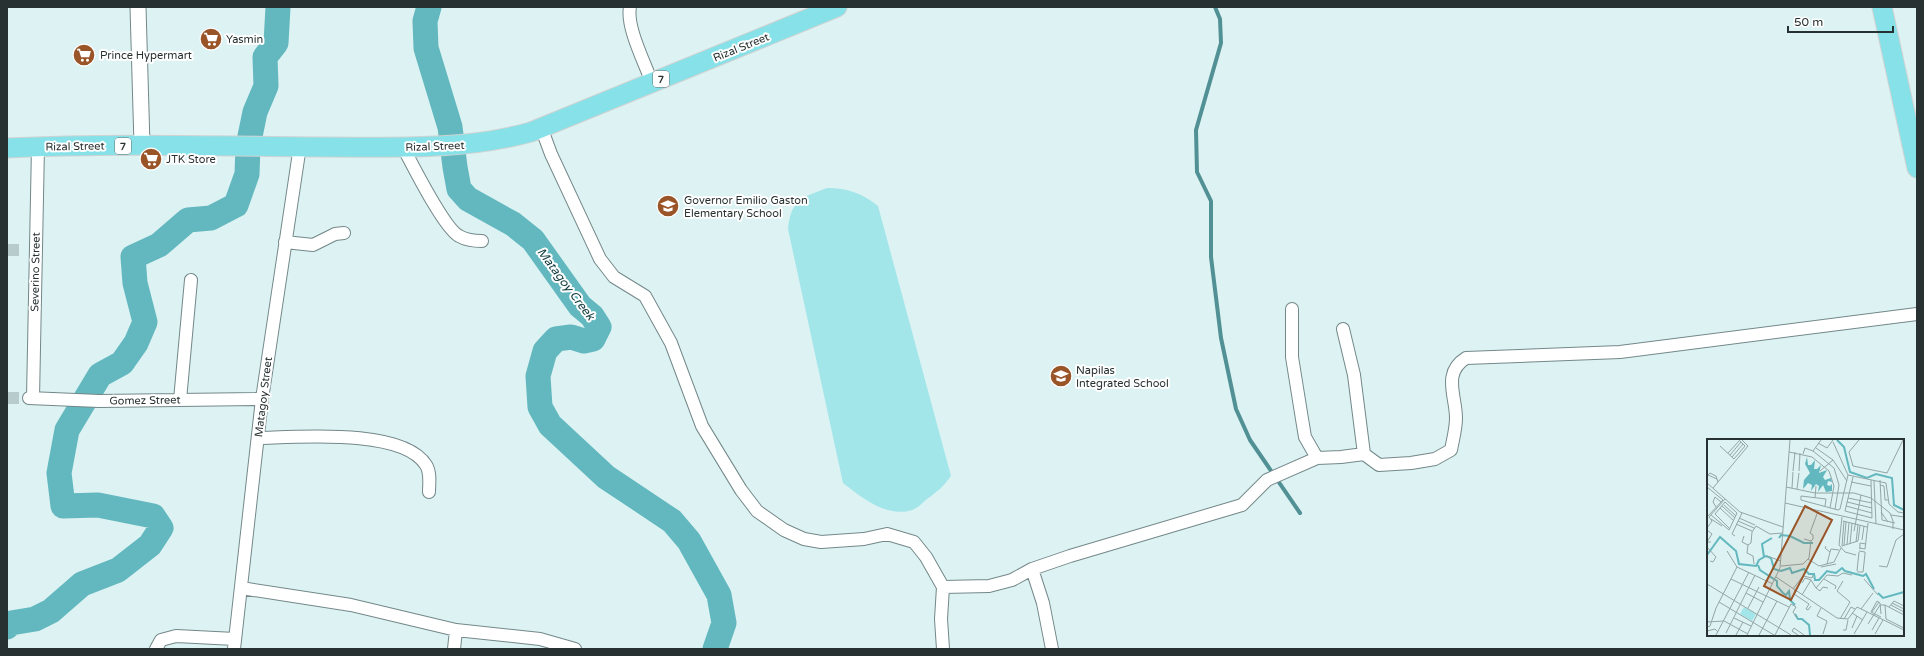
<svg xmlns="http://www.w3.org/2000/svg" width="1924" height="656" font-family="'Varela Round',sans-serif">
	<rect width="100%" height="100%" fill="#dcf2f3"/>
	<!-- green -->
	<path fill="#a3e6ea" d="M827,188C847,188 862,193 878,206L951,476C943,487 938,491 927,499C923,502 918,508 912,510C887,518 862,498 843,483L788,229C791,200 801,198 827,188Z"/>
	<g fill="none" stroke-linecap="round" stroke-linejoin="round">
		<!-- stream -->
		<path stroke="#519094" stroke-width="4" d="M1215,7L1220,19L1221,43L1196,130L1197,172L1211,201V257L1221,338L1236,409L1250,440L1300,513"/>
		<!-- river -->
		<path stroke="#62b8be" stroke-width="25" d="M429,7L425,21L426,48L450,127L455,167L459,189L468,199L513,224L533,240L580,306L592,316L599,327L593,339L584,341L571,337L556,339L545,351L538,376L540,407L550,425L606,477L672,521L689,541L719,595L724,623L715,649
			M7,627L11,623L35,619L51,611L82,584L118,570L150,545L161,528L153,516L98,505L63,506L59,473L67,430L100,375L122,363L136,343L145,322L135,283L133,257L159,245L188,220L211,218L236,205L247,174L248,146L255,112L266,86L265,57L276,43L278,7"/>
		<!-- minor-tunnel -->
		<path stroke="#b8cbcc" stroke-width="12" stroke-dasharray="12 6" stroke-linecap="butt" d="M7,250H25
			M7,398H29"/>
		<!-- minor casing -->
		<g stroke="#748889" stroke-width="14">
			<path id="minor" d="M630,7C626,27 645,63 652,83
				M541,127L551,154L600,259L614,277L645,296L671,343L702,426L741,490L757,511L784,530L804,539L821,542L864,539L887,534L914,542L926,557L943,587L941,619L943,649
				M403,147C412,164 444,228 459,236C466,240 474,241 482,241
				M285,242L313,245L335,234L344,233
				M1292,309V357L1302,419L1305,437L1317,458L1341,457L1364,454L1379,465L1411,463L1435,459L1451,450C1453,439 1456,429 1456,418C1456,396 1442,373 1466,358L1620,352L1917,314
				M1343,329L1354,375L1364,454
				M29,398L99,401L262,399
				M33,398L38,147
				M180,400L191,280
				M259,438C298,437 403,428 426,465C431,473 429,484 429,492
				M1032,569L1043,603L1052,649
				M943,587L989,586L1012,580L1032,569L1070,556L1242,505L1267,480L1317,458
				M241,588L351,605L456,630L540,639L575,649
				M156,649L161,640L176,636L235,639
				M234,649L262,399L300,146
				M454,649L456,630"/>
		</g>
		<!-- tertiary casing -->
		<g stroke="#748889" stroke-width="17">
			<path id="tertiary" d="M138,7L142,145"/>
		</g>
		<!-- primary casing -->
		<g stroke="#d0d2d2" stroke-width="21">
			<path id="primary" d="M1882,7L1917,168
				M7,148C112,143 217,146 321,147C391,147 463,151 531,132L837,7"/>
		</g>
		<!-- minor -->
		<use href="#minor" stroke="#fff" stroke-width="12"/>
		<!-- tertiary -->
		<use href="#tertiary" stroke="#fff" stroke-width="15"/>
		<!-- primary -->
		<use href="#primary" stroke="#86e2e8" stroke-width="19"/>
	</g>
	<!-- icons -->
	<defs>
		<g id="supermarket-disc" transform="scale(1.15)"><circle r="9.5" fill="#995427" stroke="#fff"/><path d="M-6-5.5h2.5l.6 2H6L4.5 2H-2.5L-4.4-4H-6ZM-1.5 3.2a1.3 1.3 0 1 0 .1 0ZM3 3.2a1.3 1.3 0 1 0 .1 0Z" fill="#fff"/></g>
		<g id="school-disc" transform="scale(1.15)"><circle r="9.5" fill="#995427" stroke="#fff"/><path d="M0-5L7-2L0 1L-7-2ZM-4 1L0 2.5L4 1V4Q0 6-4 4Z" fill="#fff"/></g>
	</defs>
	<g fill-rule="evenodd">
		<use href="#supermarket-disc" x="211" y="39"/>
		<use href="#supermarket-disc" x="84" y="55"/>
		<use href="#supermarket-disc" x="151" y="159"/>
		<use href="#school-disc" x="668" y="206"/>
		<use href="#school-disc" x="1061" y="376"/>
	</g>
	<g text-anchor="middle" stroke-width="4" stroke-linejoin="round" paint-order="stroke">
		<!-- shield labels -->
		<g fill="#fff" stroke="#686f6f" stroke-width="1">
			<rect x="653" y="71" width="16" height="16" rx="3"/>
			<rect x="115" y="138" width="16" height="16" rx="3"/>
		</g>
		<g font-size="10" font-weight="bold" fill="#283131">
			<text x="661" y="83">7</text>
			<text x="123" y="150">7</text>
		</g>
		<!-- poi labels -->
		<g font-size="11" fill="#283131" stroke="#fff" text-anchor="start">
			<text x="226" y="43">Yasmin</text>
			<text x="100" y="59">Prince Hypermart</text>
			<text x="166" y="163">JTK Store</text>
			<text x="684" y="204">Governor Emilio Gaston<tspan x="684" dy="13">Elementary School</tspan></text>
			<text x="1076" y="374">Napilas<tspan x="1076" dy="13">Integrated School</tspan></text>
		</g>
		<!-- street labels -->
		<g font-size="11" fill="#283131" stroke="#fff">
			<text transform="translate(741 47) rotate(-22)" y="4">Rizal Street</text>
			<text transform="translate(75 146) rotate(-1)" y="4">Rizal Street</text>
			<text transform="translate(435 146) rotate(-2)" y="4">Rizal Street</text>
			<text transform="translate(35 272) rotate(-89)" y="4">Severino Street</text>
			<text transform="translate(263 397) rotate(-83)" y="4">Matagoy Street</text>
			<text transform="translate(145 400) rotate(-1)" y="4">Gomez Street</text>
		</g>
		<!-- water labels -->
		<g font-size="12" font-style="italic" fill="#113b3e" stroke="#fff">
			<text transform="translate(566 284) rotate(53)" y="4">Matagoy Creek</text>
		</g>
	</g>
	<!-- overview -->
	<g transform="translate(1707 439)">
		<rect width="197" height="197" fill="#dcf2f3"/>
		<path d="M37,168L49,175L45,182L33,175Z" fill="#a3e6ea"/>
		<path d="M100,18L101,26H104L108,21L107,30H110L114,26L112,34L120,31L116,38L118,41L124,39L125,43L121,42L120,46L123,47L125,45V52L119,53L116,46L111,53L112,47L109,45L104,52L105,46L101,44L96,50L97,41L103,34L98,25Z" fill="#62b8be"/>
		<path fill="none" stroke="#62b8be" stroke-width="2" d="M130,1L137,8L143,33L160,39L169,35L185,39L187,66L197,71M72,99L74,96L83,97L97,104H106M0,116L13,98L29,112L32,125L49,127L52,121L59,117L64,119L67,130L74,132L83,129L85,134L97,130L102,135H107L108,141H112L120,132L124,133M57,118L55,105L65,99M51,126L53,131L70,142V147L76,154L79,156L82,152L83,161L88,166M124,133L129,134L135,129L138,132L156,137L159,135L167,150M171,154L176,159L197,153M88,175L91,180H95L102,186L103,196"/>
		<path fill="none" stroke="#94a5a5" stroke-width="1" d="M152,1L142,13L146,27L180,34L196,1M126,3L141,36L179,44L182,65L191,73L197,74M111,4L120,9L126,1M13,7L27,20L38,7L32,1M109,9L126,21L140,42M106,12L114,1M82,13L105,18L122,32L127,47L123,69M21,14L32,2M96,15L98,9L106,12L127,29L132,46L128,70M23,16L34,3M25,18L36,5M86,32L88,13M92,32L93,14M113,32L126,21M146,38L138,72L165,79L164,41M10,40L1,36L3,34L9,37L11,43M173,41L175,81L188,84M167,42L169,85M144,43L164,47M0,44L33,73L76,88M173,46L177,47L178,61H182M0,48L16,61L1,77M79,48L108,54H147L164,59L183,74L186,82V90M6,49L41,7L35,1M85,49L86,33M90,50L92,34M108,59L109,47M141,59L165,64M140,63L165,69M78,64L197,91M17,66L29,77M15,67L28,79M118,67L119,60L94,57V61L131,71L133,70L141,36M139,67L165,74M9,68L6,63L8,58L14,63M13,69L27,82M174,73L181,83M4,76L22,91L30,74L18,63L8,75L23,90M184,76L197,78M135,78L132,106L138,113L149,116M32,79L48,86M4,80L15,87M31,82L47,89M136,82L160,88M137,82L135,107L151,102L153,87M29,85L45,92M0,89L5,82L2,78L18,60M0,91L5,95L0,103H4M147,92L154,56M28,97L25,95L35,74M37,97L35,103L41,106L44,104L45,93L49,87L63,95L76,94M97,100L104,102L106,100V96L103,94L111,72M155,101L157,87M149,103L151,86M140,105L142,84M143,105L145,84M41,106L40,114L46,117L47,125M137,106L139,83M119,107L118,109L123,113L124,110L132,111M0,108L9,118L6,123L3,122M152,109L158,110L161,84M153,110V104L159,105M20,112L30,128L66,145M60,117L74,122M101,120L112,127L127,123L134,109M120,125L123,113M74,127L96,125L102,119L104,102M172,127L180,128L189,101L197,95M114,128L129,125M150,132L152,113M150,133H156L158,115V113L152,112M69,138L130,179L141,180L150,168L197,191M24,140L82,168M117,140L129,147L128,150M157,140L171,156M95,144L98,139L104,141M0,145L84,196M109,149L113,152L116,148L121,149M86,150L96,137L105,139L106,136M88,151L87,155L102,165L99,170L101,171L104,167M39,154L56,163M95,156L104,141L109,149L120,136L131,137L136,134L145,136M12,163L67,196M185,164L197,170M178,166L179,180L197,189M184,166L197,173M182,168L187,162L197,167M41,169L52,148M114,169L110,177L120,182L116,195M154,170L166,154M165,173L172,163M145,174L156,181M174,175L173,164L170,162L164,173L174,178M27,179L44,187M133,180L143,163L130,152L136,142M137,180L144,168L148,170M0,183L17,182L41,195M161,185L173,166H178L197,176M0,188L3,187L9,169L30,128M145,189L150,177M136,191H139L141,181M165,191L172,179M0,192L8,190L11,193M19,194L48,136M147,195L160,173M168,195L176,181M9,196L42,133M29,196L36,183M40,196L73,129L83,1M52,196L70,162M68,196L84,165L89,168L86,173L90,179M91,196L85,192L87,189L97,196"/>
		<path fill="#995427" fill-opacity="0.15" stroke="#995427" stroke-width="2" d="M98,67L125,81L84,161L57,147Z"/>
		<rect width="197" height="197" fill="none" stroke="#283131" stroke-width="2"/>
	</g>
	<!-- border -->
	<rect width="1924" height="656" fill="none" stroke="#283131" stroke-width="16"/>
	<!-- scale -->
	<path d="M1788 26v6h105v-6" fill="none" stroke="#283131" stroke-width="2"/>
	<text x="1794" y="26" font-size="12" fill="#283131" stroke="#ffffff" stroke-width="3" paint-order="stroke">50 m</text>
</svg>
